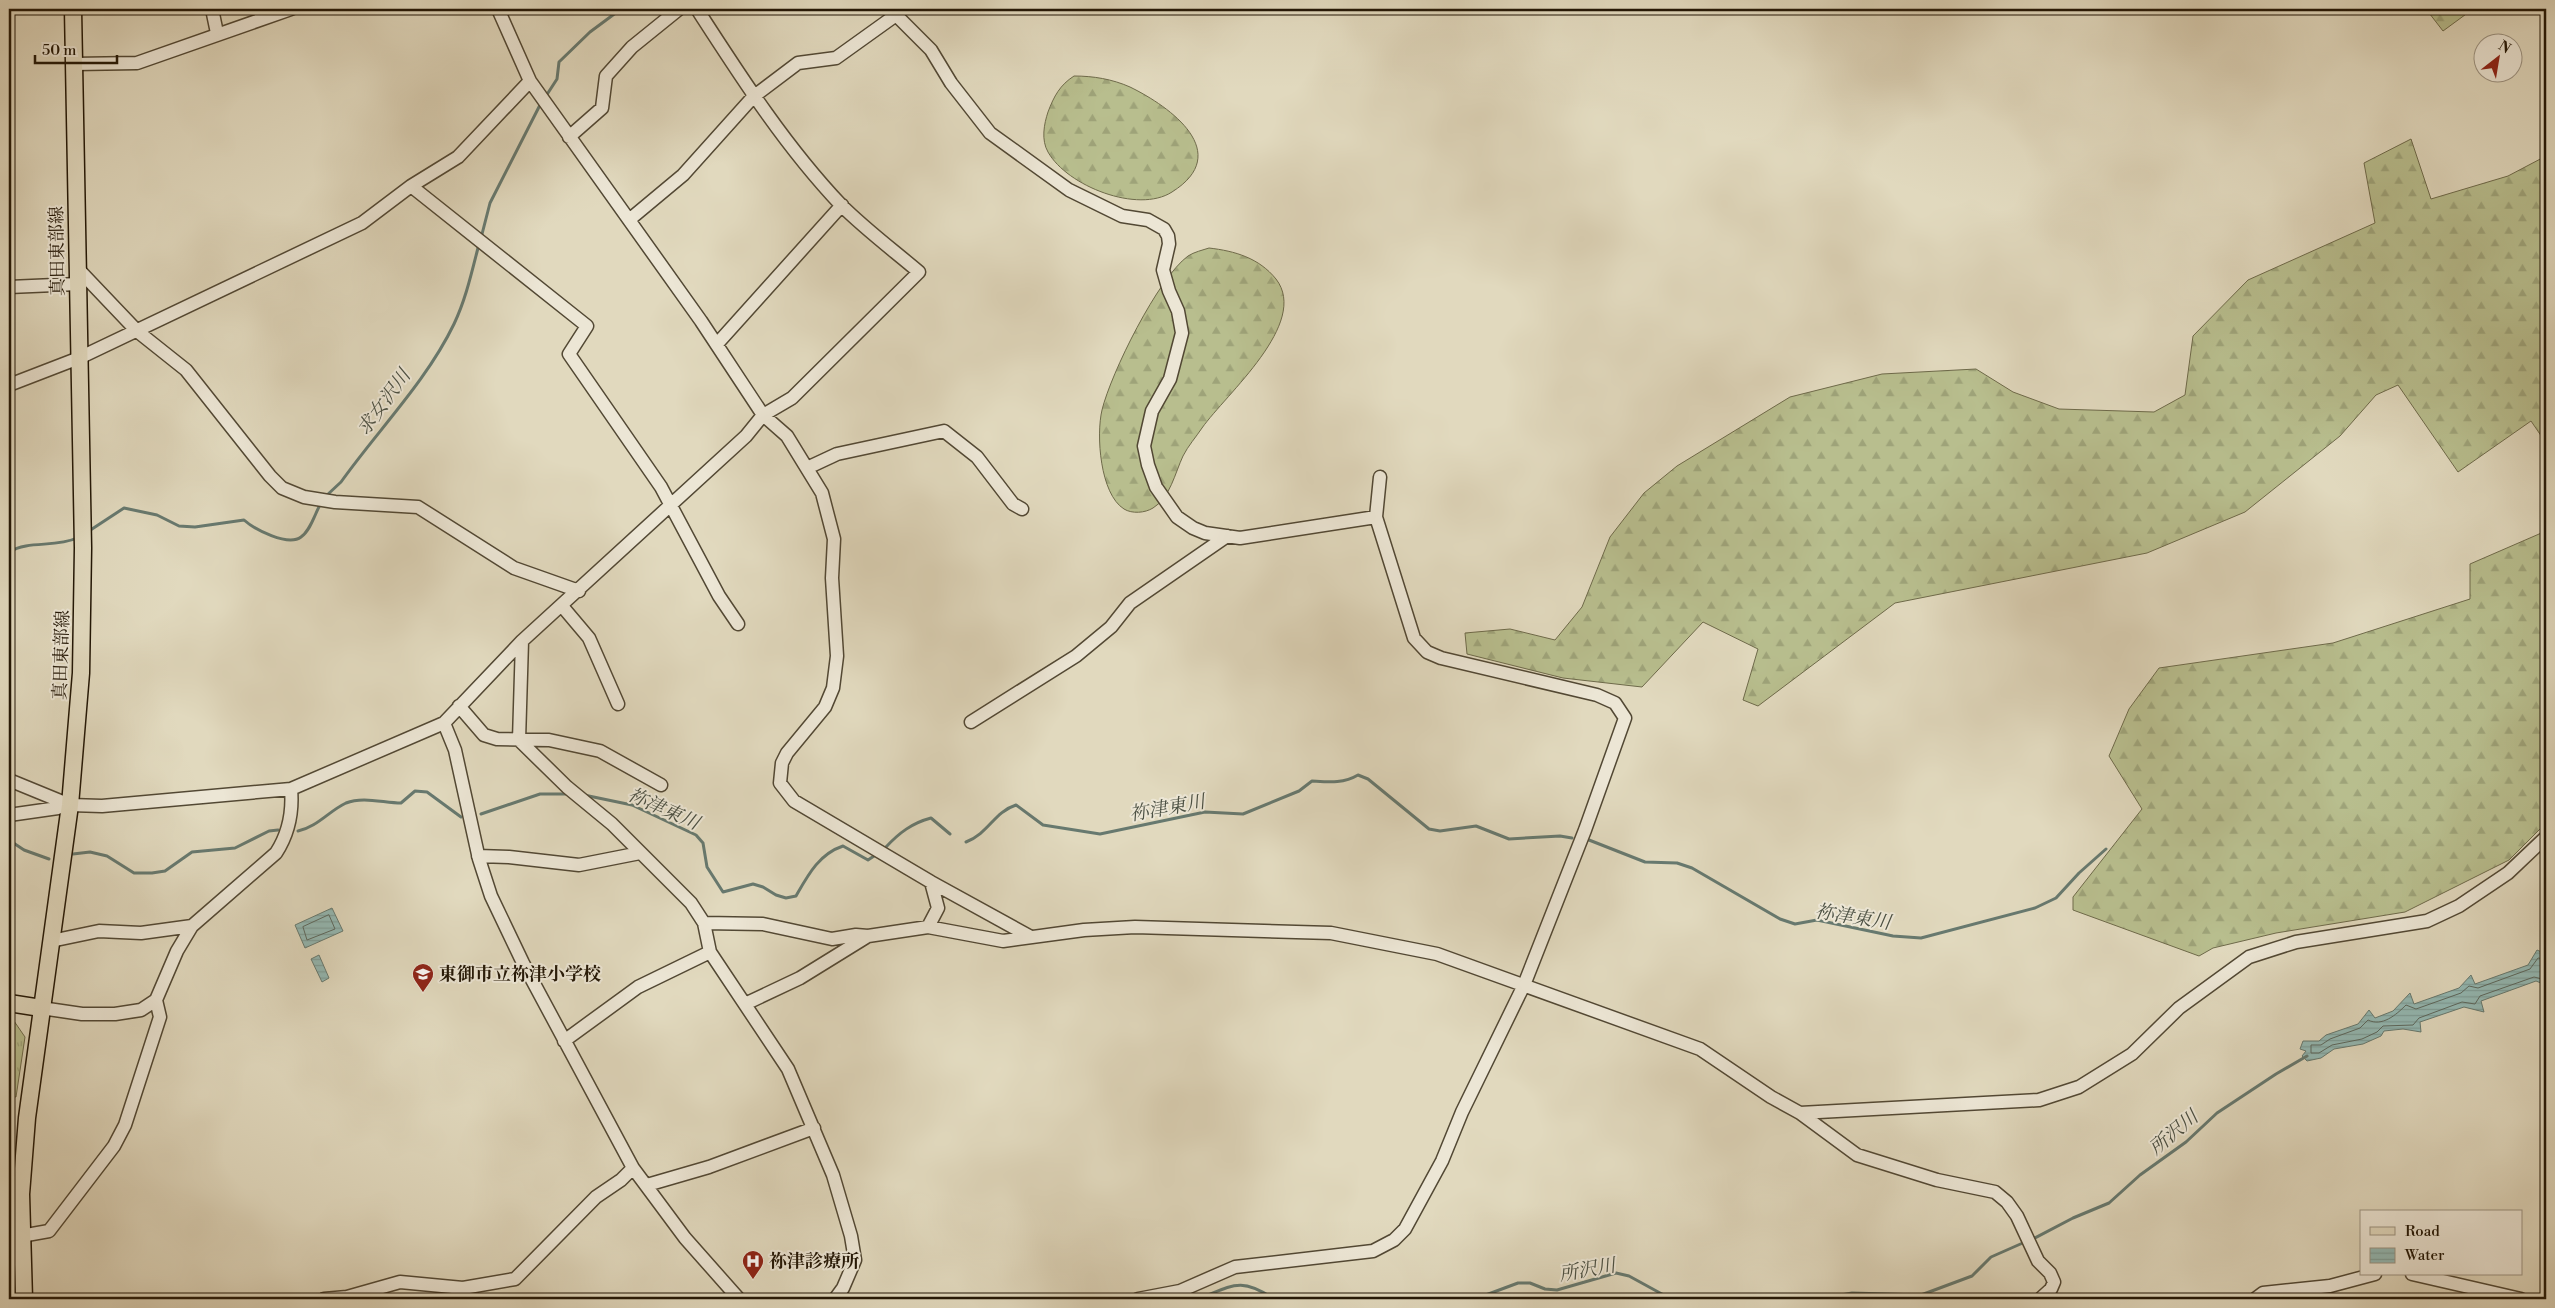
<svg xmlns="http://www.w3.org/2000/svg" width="2555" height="1308" font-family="'Libre Bodoni','Noto Serif JP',serif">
	<defs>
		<pattern id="grass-tufts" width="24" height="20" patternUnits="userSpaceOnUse" patternTransform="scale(1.25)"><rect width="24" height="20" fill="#b8be8e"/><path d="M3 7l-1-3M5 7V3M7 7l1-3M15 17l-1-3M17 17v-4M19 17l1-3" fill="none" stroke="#9ea379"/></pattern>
		<pattern id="forest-firs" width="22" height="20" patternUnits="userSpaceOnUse" patternTransform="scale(1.25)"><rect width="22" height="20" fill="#b8be8e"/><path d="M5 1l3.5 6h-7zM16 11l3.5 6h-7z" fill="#9ea379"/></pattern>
		<pattern id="water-rules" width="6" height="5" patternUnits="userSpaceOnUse" patternTransform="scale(1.25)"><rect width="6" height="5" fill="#94bab5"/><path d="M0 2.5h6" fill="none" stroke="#7f9f9a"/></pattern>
	</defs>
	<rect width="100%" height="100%" fill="#e1d9be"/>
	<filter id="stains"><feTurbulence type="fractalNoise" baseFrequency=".004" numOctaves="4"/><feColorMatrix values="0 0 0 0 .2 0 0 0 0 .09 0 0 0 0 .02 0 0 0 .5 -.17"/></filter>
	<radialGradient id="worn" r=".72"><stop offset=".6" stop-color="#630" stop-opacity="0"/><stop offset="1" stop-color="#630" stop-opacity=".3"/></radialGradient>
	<!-- grass -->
	<path fill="url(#grass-tufts)" stroke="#6e6a4a" d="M9,1020L14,1021L25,1037L16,1097L9,1096Z"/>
	<!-- forest -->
	<path fill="url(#forest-firs)" stroke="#6e6a4a" d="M2426,9H2473L2443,31Z
		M1074,76C1093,76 1112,79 1130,87C1171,107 1234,153 1172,192C1138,214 1067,186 1048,152C1041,140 1044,124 1048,112C1054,96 1060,85 1074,76Z
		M2411,139L2431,199L2508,176L2546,156V443L2531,421L2458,472L2398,385L2376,395L2340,436L2245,512L2147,553L1895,603L1758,706L1743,700L1758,649L1703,622L1642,687L1563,678L1467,654L1465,633L1510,629L1555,640L1582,607L1610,537L1644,493L1677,466L1790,397L1882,374L1976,369L2013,392L2059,409L2154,412L2185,395L2193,336L2248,280L2375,223L2364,163Z
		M1209,248C1235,251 1259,258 1276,279C1310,323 1226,394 1202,428C1196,437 1188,446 1183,456C1175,473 1170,498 1153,508C1145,513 1132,514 1124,509C1100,494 1096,435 1102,410C1111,373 1158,278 1188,256C1194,252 1203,250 1209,248Z
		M2546,531V823L2509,860L2405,912L2276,933L2213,948L2199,956L2073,910V897L2142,809L2109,756L2129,709L2159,668L2333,643L2470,599V564Z"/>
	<!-- water -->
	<path fill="url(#water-rules)" stroke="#67796f" d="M332,908L343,931L305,948L295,925Z
		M2537,950L2546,954V985L2536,981L2481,1001L2484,1012L2464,1007L2420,1022L2421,1032L2403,1029L2384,1031L2381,1036L2363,1044L2334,1049L2321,1058L2307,1061L2302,1056L2306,1051L2300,1049L2303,1041H2319L2326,1035L2358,1024L2369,1010L2375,1018L2393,1011L2410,993L2414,1004L2459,988L2471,975L2475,984L2528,965Z
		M319,955L329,978L322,982L311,959Z"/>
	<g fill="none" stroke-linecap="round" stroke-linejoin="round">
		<!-- shore -->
		<path stroke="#5c685e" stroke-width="1" d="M329,915L335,929L307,940L303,927Z
			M2546,959L2538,958L2530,969L2478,988L2469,986L2461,993L2416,1009L2406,1005C2396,1015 2382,1027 2368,1020L2360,1028L2330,1039L2321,1045H2311V1053H2319L2332,1045L2362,1039L2377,1032L2383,1026L2413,1025L2419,1018L2462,1002L2475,1004L2480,996L2534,977L2546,980"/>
		<!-- stream -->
		<path stroke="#67796f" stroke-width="3" d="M546,96L557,79L559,62L590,32L621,9
			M481,238L490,203L541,103
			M326,496L341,482C378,430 426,382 454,324C466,299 472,271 479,244
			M89,531L124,508L157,515L179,526L195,527L244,520C254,529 288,547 301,537C311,530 315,513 321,503
			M9,552C29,540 55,548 77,538
			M584,795L632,805L696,835L703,843L707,867L723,892L753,884L763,887L776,895L786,898L796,896C808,875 819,854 843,846L868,860L874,856
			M481,814L540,794H567
			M298,831C317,827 329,811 346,803C363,796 384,803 401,803L415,791L427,792L461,817
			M9,840L24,850L49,859
			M1589,840L1645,862L1677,863L1692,868L1780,919L1795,924L1817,920L1893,936L1921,938L2035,908L2056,898L2079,873L2106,849
			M966,842C989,833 994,812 1016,805L1043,825L1100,834L1205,812L1243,814L1299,791L1312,781C1328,782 1343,784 1358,775L1368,779L1429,829L1440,831L1476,826L1509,839L1560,836L1572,838
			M886,847C899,833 912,823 931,818L950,834
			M73,854L90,852L107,856L134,873H152L165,871L192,852L235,848L269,831L278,830
			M2031,1240L2073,1218L2109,1203L2140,1175L2186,1142L2217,1113L2276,1074L2307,1056
			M1198,1299C1232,1286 1240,1276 1274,1299
			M1475,1299L1518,1283H1530L1545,1289L1557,1290L1616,1273L1629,1276L1671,1299
			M1819,1299L1852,1293L1921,1295L1972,1276L1991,1257L2025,1242"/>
		<!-- minor casing -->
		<g stroke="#524834" stroke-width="15">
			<path id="minor" d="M212,9L217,33
				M498,9L530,81L701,321L763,415L787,436L822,493L834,539L832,578L837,656L833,688L825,707L787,753L782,763L780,783L794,801L931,882L1031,937
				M74,64L137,63L291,9
				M569,137L602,108L606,76L632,47L679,9
				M411,186L587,326L569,354L661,487L719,596L738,624
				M629,220L683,175L753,97L798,63L836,58L896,15L931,50L951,83L990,133L1069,190L1122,216L1148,220L1164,229L1168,236L1169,244L1163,270L1169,291L1178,311L1182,333L1170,379L1152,411L1144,446L1148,465L1156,487L1177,517L1193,528L1205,533L1240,538L1376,517
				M78,269L137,331L186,370L270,476L282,488L304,497L335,502L418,507L514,568L579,591
				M9,287L78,284
				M717,344L842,205
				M9,385L79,358L362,223L411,186L458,157L530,81
				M807,468L837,454L944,431L977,457L1013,504L1022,509
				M562,606L589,638L618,704
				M522,641L519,740L567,787L612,824L691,903L704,923L710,952L788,1069L833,1175L851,1236L855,1260L843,1288L835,1299
				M459,706L484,735L497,739L549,740L600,751L661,785
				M971,722L1076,656L1111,627L1130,603L1227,536
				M444,723L455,750L479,859L491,896L523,963L633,1168L685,1238L739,1299
				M9,780L70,805L102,806L291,789L444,723L522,641L746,436L763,415L792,398L919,272C893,250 865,229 841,205C785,146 741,77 697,9
				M9,815L58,808
				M478,856L509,857L579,865L640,853
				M704,923L763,924L832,939L856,935L868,936L928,927L1003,941L1084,930L1135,927L1331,933L1437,954L1700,1049L1771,1097L1800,1113L1857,1155L1937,1180L1995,1192L2007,1202L2017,1216L2038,1261L2050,1273L2054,1282L2051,1289L2040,1299
				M928,927L938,908L931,882
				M51,941L99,931L141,933L192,926
				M745,1004L800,978L868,936
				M41,1008L82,1014H115L141,1010L156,1000L177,951L192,926L276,853C289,833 293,812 291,789
				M564,1041L638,987L710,952
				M1800,1113L2039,1100L2079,1087L2132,1054L2179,1008L2249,957L2296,942L2427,921L2459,906L2508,873L2546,837
				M647,1185L709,1167L814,1128
				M21,1236L49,1231L114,1146L125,1125L160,1017L156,1000
				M2412,1274L2521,1299
				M324,1299L347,1297L400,1282L463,1288L515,1279L596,1197L621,1180L633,1168
				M1138,1299L1180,1291L1235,1267L1373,1251L1394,1240L1405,1229L1442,1161L1462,1112L1524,985L1585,830L1625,718L1615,703L1597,695L1441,658L1427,652L1414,638L1376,517L1380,477
				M2255,1299L2263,1293L2330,1286L2375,1274"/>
		</g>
		<!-- major casing -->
		<g stroke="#231706" stroke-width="19">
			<path id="major" d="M9,1003L41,1008
				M24,1299L21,1194L27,1118L70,805L81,673L83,548L73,9"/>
		</g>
		<!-- minor -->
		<use href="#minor" stroke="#ece6d5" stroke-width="12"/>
		<!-- major -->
		<use href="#major" stroke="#e1d9be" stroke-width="16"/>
	</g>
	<!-- icons -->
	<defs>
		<g id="school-pin" transform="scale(1.125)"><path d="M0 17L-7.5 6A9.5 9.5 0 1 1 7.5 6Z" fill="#8f2418" stroke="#ece6d5"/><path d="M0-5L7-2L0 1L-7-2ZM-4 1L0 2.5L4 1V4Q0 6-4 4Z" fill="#fff"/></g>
		<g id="hospital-pin" transform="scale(1.125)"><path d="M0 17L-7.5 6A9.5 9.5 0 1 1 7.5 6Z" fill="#8f2418" stroke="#ece6d5"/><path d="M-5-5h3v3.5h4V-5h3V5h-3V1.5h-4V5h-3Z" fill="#fff"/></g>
	</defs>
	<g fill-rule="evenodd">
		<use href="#school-pin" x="423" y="974"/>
		<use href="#hospital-pin" x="753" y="1261"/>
	</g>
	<g text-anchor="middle" stroke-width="4" stroke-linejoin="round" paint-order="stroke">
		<!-- street labels -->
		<g font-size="18" fill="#231706" stroke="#ece6d5">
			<text transform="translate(57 251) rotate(-91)" y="6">真田東部線</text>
			<text transform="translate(61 655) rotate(-88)" y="6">真田東部線</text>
		</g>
		<!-- poi labels -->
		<g font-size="18" font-weight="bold" fill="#231706" stroke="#ece6d5" text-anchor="start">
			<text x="439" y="980">東御市立祢津小学校</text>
			<text x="769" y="1267">祢津診療所</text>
		</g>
		<!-- water labels -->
		<g font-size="19" font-style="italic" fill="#4b5043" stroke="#ece6d5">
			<text transform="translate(383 402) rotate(-54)" y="7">求女沢川</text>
			<text transform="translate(1167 807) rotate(-10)" y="7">祢津東川</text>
			<text transform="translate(664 808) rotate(24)" y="7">祢津東川</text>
			<text transform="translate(1853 916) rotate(9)" y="7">祢津東川</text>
			<text transform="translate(2173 1132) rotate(-40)" y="7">所沢川</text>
			<text transform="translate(1587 1269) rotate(-10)" y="7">所沢川</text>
		</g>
	</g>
	<!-- margin -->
	<rect width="2555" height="1308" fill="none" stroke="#e1d9be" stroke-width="30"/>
	<rect x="10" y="10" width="2535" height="1288" fill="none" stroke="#231706" stroke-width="2.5"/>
	<rect x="15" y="15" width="2525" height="1278" fill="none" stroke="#231706"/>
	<!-- legend -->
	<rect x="2360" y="1210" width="162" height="65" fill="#ece6d5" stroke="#9c9382"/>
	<rect x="2370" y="1227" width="25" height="8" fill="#e1d9be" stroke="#9c9382"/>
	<text x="2405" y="1236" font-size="15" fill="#231706">Road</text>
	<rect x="2370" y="1248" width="25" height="15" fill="url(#water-rules)" stroke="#9c9382"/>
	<text x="2405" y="1260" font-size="15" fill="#231706">Water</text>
	<!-- north arrow -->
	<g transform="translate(2498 58) rotate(31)"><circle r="24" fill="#ece6d5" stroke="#9c9382"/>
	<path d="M0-4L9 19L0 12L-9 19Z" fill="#8f2418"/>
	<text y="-8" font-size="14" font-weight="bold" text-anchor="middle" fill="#231706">N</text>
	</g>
	<!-- scale -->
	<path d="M35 55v8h82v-8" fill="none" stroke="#231706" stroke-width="2.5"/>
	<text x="42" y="55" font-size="15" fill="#231706" stroke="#ece6d5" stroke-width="4" paint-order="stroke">50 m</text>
	<rect width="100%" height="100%" filter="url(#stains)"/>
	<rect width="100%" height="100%" fill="url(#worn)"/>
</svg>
